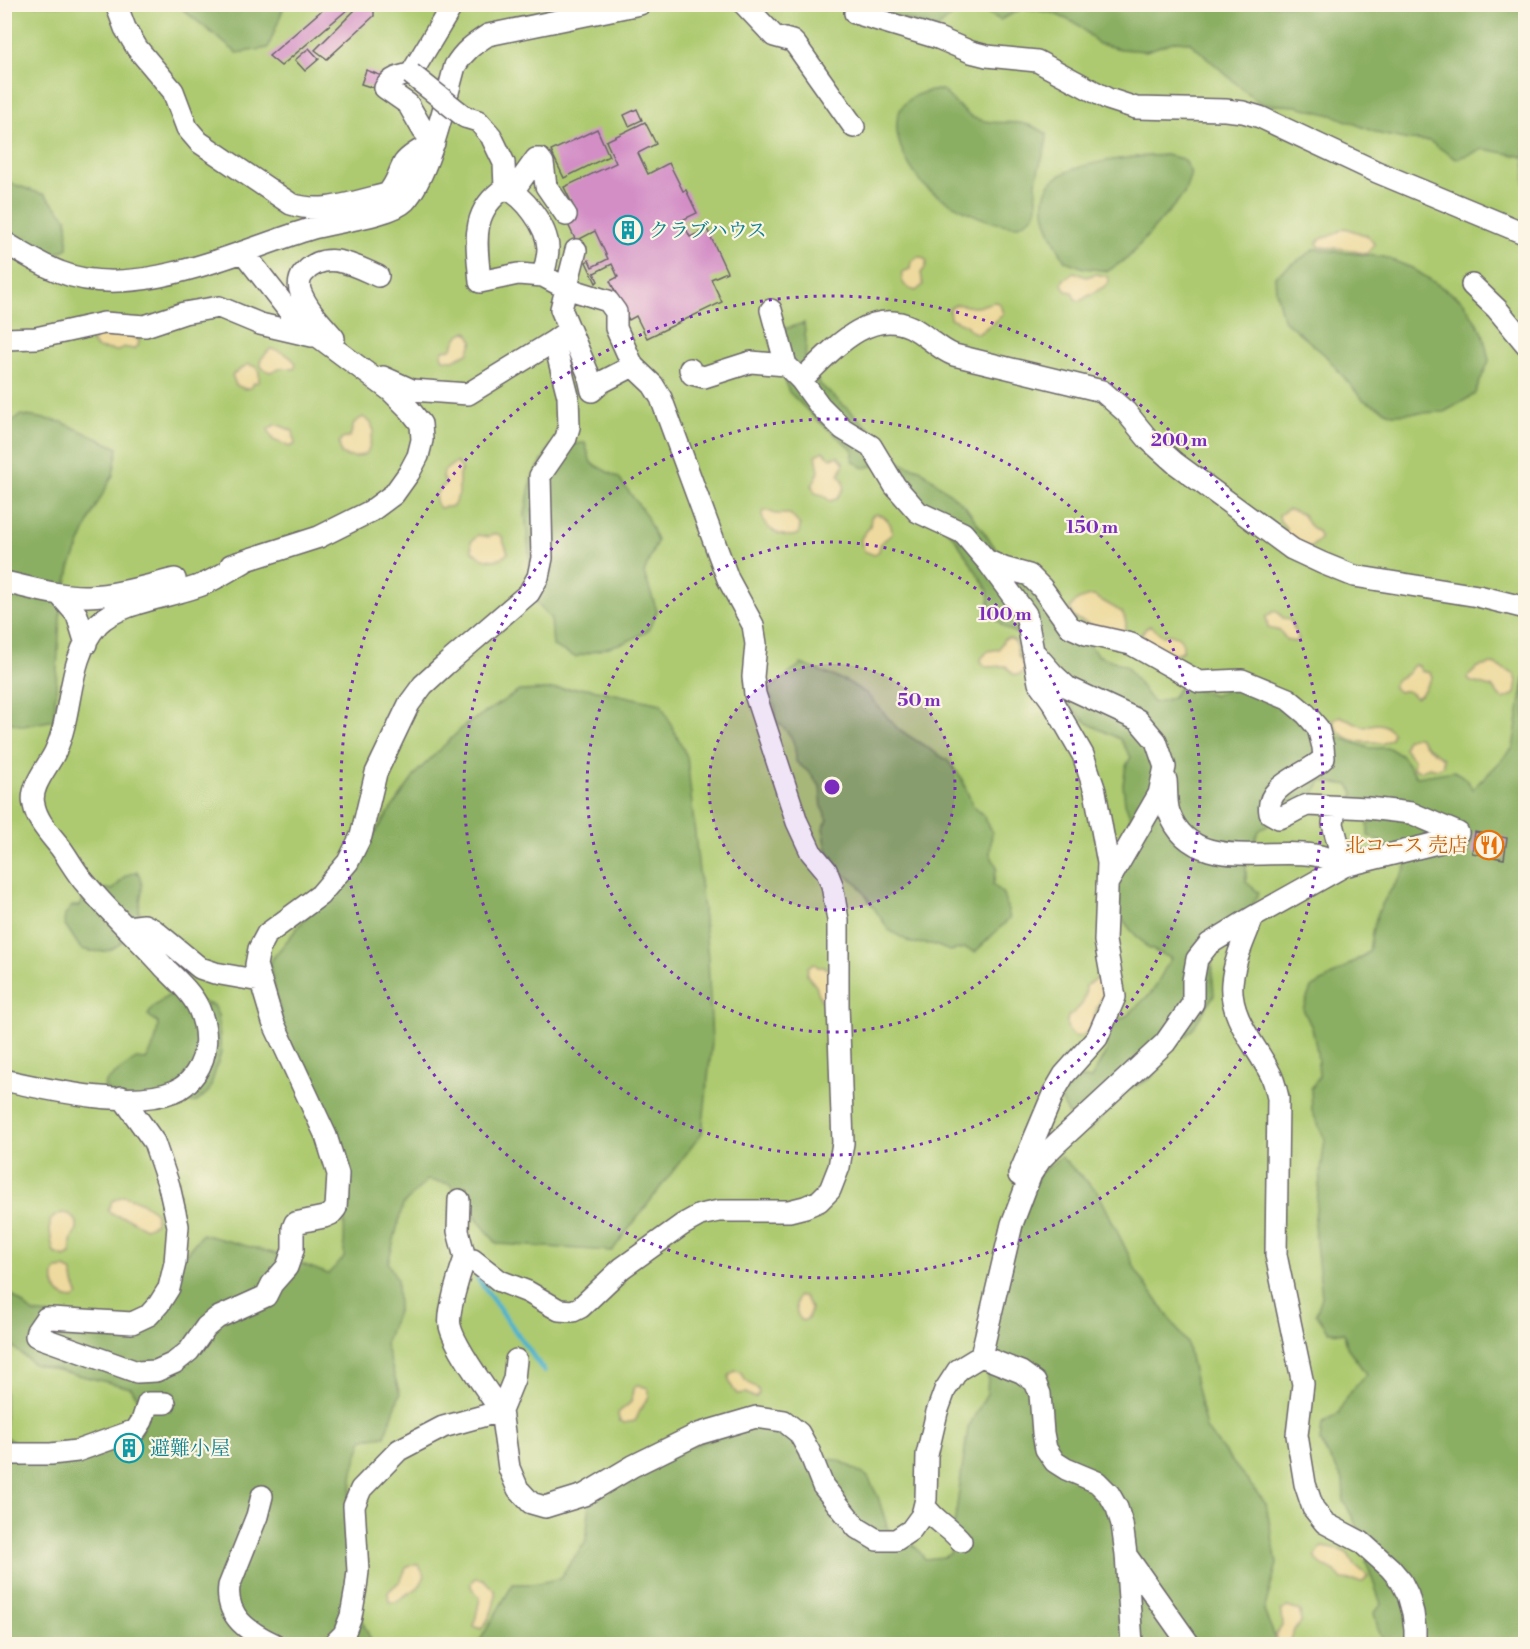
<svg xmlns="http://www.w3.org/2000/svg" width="1530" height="1649" font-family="'Libre Bodoni','Noto Serif JP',serif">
	<rect width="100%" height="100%" fill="#fcf5e5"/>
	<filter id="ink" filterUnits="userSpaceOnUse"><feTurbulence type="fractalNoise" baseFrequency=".0167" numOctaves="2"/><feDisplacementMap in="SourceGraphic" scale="12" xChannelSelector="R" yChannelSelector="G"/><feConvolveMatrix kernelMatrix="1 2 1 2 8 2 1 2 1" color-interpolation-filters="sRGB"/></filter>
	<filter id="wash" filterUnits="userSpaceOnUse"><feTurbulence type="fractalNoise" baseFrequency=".008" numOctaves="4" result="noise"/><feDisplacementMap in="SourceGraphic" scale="24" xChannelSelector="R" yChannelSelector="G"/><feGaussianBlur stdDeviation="1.35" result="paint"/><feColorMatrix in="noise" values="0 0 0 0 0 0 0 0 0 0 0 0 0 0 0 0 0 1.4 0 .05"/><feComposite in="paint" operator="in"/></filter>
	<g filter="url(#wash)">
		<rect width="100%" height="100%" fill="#efe0bf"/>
		<!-- green -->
		<path fill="#adca70" stroke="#687656" stroke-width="1.5" d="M4,5H1164L1525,49L1526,1101L1487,1644H257L5,1567Z"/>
		<!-- forest -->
		<path fill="#8aae62" stroke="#56684e" stroke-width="1.5" d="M281,4L283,9L268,48L237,53L177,5Z
			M874,5H1525V157L1484,149L1456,159L1429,141L1409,140L1380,134L1335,116L1297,106L1263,104L1254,99L1189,42L1176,41L1146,51L1121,49L1099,44L1077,24L1053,13L1024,8L1000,20L977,7L954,14L937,29L876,11Z
			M942,90C951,98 963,113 974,118C1002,129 1018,114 1047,134C1047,153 1037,165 1036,184C1035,195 1041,205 1033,216C1029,220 1022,223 1017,226C1009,225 1001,225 994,222C975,217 934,197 922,183C892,148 878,92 942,90Z
			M1166,155L1183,159L1191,173L1184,194L1128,258L1108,271L1084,268L1065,261C1054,240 1035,210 1048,187C1062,161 1140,156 1166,155Z
			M4,181L45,195L67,218L68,248L46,259L5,232Z
			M1315,249L1384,257L1412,268L1463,301L1483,333L1489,361L1474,395L1444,412L1392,414L1363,400L1325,355L1283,319L1276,291L1275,276Z
			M804,323L806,342L805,365L821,385L877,435L902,464L920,469L965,506L1004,560L1046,599L1098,655L1126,666L1153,703L1172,698L1182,684L1214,696L1230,687L1242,688L1286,708L1311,727L1369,748H1389L1402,756L1417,777L1454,771L1467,779L1472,789L1493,769L1513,748L1525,675V1644H1385L1378,1628L1374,1613L1381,1604L1366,1561L1377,1542L1358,1528L1344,1501L1343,1480L1320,1442L1322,1424L1338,1414L1346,1398L1366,1374L1347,1347L1344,1333L1329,1332L1316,1314L1322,1297L1314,1225L1325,1139L1312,1111L1311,1089L1319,1076L1317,1051L1312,1028L1303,1009L1311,988C1331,978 1349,964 1369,952C1372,928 1376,911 1391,890C1398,880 1404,874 1408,862L1384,843L1368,836V824L1375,819L1352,800L1354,793L1349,785L1321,781L1314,794L1259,831L1246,861V882L1259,893L1247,915L1211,954L1214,995L1191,1031L1166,1051L1161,1067L1150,1079L1116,1096L1108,1110L1089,1131L1069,1115L1060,1098L1067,1087L1078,1078L1091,1079L1107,1050L1106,1037L1115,1022L1128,1015L1152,992L1171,958L1148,948L1130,929L1111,903L1135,829L1125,803L1123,784L1126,766L1131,757L1120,739L1089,724L1048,687L1025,638L1004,627L990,613L988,590L954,537L876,465L864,468L853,461V450L814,417L789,392L768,334Z
			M21,415L62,422L118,448L113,475L93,512L70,568L60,617L54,720L23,726L5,721L4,427Z
			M585,443L591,463L619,478L646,515L657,541L644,573L657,611L648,631L626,642L575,657L553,646L551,619L534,600L525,514L531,480L551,446Z
			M801,664L848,682L867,694L898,729L947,760L961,777L973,806L983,815L992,831L990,854L997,867L993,885L1003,894L1010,918L975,952L965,948L950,951L932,944L911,943L889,930L857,883L841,872L827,850L823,828L828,820L822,808L820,786L811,774L796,762C796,740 791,734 775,720V706L768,691Z
			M587,688L661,704L687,757L708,958L712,1042L702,1133L612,1251L497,1244L450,1184L427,1180L403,1205L388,1263L397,1279L398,1309L385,1344L400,1394L385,1436L363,1439L353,1471L349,1506L351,1598L373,1644H5L4,1436L47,1463L140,1435L147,1411L131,1388L33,1364L5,1340V1292L10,1293L33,1313L147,1328L184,1256L202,1234L273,1253L328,1274L344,1258L345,1174L283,1027L269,963L375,832L418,771L465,725L519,691Z
			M137,871C148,893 137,897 139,918C122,944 114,958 81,949L64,923L65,915L72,906H79C88,891 97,887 113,890L125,876Z
			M180,987L204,1003L213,1005L218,1015L221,1053L209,1091L197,1102L142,1105L108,1092L104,1085C109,1077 127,1065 136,1059L146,1060C154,1048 158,1037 158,1023L148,1015L153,1007Z
			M1061,1157L1098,1192L1137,1272L1187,1343L1206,1429L1266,1504L1277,1564L1264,1611L1278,1644H478L513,1584H532L559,1579L586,1541L590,1500L668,1453L750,1427H773L795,1436L804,1457L839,1460L868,1477L878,1497L887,1526L897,1545H914L925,1559L944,1557L950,1554L968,1428L987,1393L990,1347L1015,1239L1039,1174Z"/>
		<!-- sand -->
		<path fill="#eeda9e" stroke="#887e6c" stroke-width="1.5" d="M1345,228L1368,236L1375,245L1366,254L1346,249L1320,247L1317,243C1322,235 1327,239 1333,235C1337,233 1340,230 1345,228Z
			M917,257H922L927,261L925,268L921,273L923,285L916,291C906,288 900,284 902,272L910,269L911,262Z
			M1074,272L1086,277L1096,274L1108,277L1109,281L1105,286L1080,301L1075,299L1072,292L1066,291L1062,284L1064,279Z
			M996,302L1000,304L1003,314C1001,317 982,331 978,334L971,331L966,325L950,318L949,310C957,299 966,308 976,307C984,306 988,302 996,302Z
			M467,331L473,341L468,353L453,360L443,359L441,355L443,350L451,349L459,335Z
			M98,333L130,335L139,340L138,346L133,349L123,347L118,351L97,348L92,343Z
			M270,349C279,350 292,356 296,364L294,369L283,368L270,372L263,369L260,364L261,359Z
			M248,364L256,367L259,372V382L254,383L250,388L245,389L236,385L232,375Z
			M363,417L371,423L374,431C369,440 371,445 367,453C359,457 349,459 341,454L339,443L342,439L350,437L354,423Z
			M276,424L293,431L295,444L290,447L273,440L268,429Z
			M823,451L831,458L838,456L844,463L839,475L843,480L844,488L837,499L830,501L822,495L815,493L812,486L819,471L816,455Z
			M456,462L462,469L459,475V494L453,506L440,508C431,497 437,491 446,484L443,477L444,471Z
			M1288,509L1302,514C1305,517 1306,522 1310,526C1315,531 1320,530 1320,539L1310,548L1285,534L1287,529L1280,521L1279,515Z
			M764,511H769L775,514H790L800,525L799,534C785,540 764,530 762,515Z
			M875,514C886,515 892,523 892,534L881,543L879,551L874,555L864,551C857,535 863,538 870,526L871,517Z
			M493,534H498L502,537L508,553C497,564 483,560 472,551L471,542L478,535L489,537Z
			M1090,596H1094L1122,612C1127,622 1129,630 1118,636L1074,618L1070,608C1075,599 1082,599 1090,596Z
			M1274,611L1279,613L1283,618L1290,620L1299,639L1294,642L1287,640L1280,631L1268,628L1266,617Z
			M1151,626L1163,636C1176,632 1184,637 1183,651C1167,659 1150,649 1141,634L1147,627Z
			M1009,638L1015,641L1018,655L1025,667L1023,672L1019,675L1013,674L1006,666L986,667L982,663L981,659L988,651L999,649L1004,639Z
			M1493,664L1514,674L1517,680L1515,694L1504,699L1500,697L1493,688L1469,681L1468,677L1478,667Z
			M1414,665L1419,666L1421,671L1430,673L1432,677L1422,693L1416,698C1410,692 1408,689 1399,692L1393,687L1397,679L1407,674Z
			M1340,716L1365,727C1377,722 1384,723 1393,732L1391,739L1382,744C1375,740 1370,743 1363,742C1351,741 1332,732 1334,719Z
			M1412,737H1419L1427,747L1443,758V765L1438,769L1429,767L1420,771L1413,768L1414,760L1404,748L1406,740Z
			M814,963L818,967H825L829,971V997L825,1000H821L816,986L807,975L808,967Z
			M1096,979L1101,980L1106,991C1103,997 1099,1002 1097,1008C1094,1016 1094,1024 1088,1031C1076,1044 1063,1032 1068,1017C1082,1005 1085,1005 1086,986Z
			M123,1196C131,1197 152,1207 156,1213L155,1224L145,1228L129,1219L111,1214L108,1210L112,1201Z
			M62,1213L69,1214L77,1222V1229L71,1241V1254L65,1257L54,1253C52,1247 49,1228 50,1222C51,1217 58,1215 62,1213Z
			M65,1268C74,1272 72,1275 74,1283C75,1288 78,1290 78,1296L73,1299C58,1297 52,1288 54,1273L57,1269Z
			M798,1296H804L811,1308L808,1319L802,1321C796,1315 794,1304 798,1296Z
			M735,1371L740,1372L746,1381L758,1389L759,1394L755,1398L746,1393L737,1394C733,1389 728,1382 729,1376Z
			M638,1385L648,1388C651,1397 647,1400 642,1407C639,1411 638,1417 635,1421L624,1423L619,1420L618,1413L631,1402L633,1389Z
			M1323,1547L1343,1551L1348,1554L1354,1564L1368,1576L1363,1582L1342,1580C1342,1579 1335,1573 1335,1572C1327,1567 1305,1560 1323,1547Z
			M411,1565H418L425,1575C418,1595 409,1589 397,1602H389L388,1592L401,1580L406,1568Z
			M475,1578L483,1579L495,1591C496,1603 490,1620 481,1629L474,1626L480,1598L471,1587V1582Z
			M1287,1607L1300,1611L1301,1623L1294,1630L1290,1644H1275L1276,1635L1282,1626L1281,1611Z"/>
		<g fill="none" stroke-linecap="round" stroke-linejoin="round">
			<!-- stream -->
			<path stroke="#4db2cc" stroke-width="5" d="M478,1279L544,1371"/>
		</g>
		<g id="blocks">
			<!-- building -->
			<path fill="#d38ec6" d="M329,4H354L281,66L269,56Z
				M361,4L374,6V16L327,59L315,50Z
				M309,48L319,59L305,71L295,60Z
				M366,70L382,76L377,89L361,84Z
				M637,109L642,120L629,126L624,115Z
				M645,122L656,144L638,153L648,174L669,163L683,191L686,190L697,213L682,220L690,237L707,229L727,272L711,279L722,302L647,338L636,316L629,320L610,281L618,277L612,264L594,273L598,281L596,283L586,262L589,260L592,267L608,259L595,231L576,241L566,220L577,214L564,187L616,163L606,141Z
				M597,129L609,156L564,178L551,151Z
				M1475,832L1507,838L1504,859L1472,853Z
				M123,1442L135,1443L134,1454L123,1453Z"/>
		</g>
	</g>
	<g filter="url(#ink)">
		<use href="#blocks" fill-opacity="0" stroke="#6a6469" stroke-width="1.5"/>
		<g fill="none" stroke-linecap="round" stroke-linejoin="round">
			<!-- minor casing -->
			<g stroke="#6a6469" stroke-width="24">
				<path id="minor" d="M116,4L125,28L137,48L173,91L187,128L199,142L291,204C323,215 355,201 387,194C396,185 398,174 404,163C411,154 423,148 434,143L423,130L408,104L385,88C391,78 400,76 411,74L453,4
					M744,4L774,36L792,41L796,45L854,127
					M855,13L938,38L971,52L987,56L1037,61L1108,99L1136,108L1225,110L1243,112L1260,117L1377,172L1526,234
					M465,117L478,121L491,136L504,163L505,188
					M513,191L536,159H540L543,163L546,186L566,215
					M4,242C22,253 41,265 60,272C134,302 238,251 310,229C333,222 390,216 405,201C429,176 445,102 455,66C464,51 474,44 488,35L640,4
					M576,250L561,309L588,373L592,391L602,382L633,366
					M1472,285L1497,309L1526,344
					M771,310L786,365L801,380L820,406L843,429L871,446L895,486L918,512L963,533L986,560L1004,568L1029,575L1042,588L1070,627L1086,634L1131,644L1199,682L1242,680L1288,699L1306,714L1318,728L1323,747L1324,758C1308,775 1264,784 1270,813L1279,818C1290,815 1297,808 1308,805L1368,808L1411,813L1458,833
					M334,338C322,324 308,310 301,293C298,286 299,277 305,272C326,249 355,266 378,276
					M4,339L36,338L104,323L145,326L184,313L219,307L260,324L312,336
					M690,369L692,374L704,377L751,362L786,365
					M383,377L412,390L468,394L554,341L569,330
					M801,380C830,353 868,306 911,327C927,335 938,349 954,355L1102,391L1126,412L1148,439L1175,463L1292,549L1322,563L1354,576L1478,596L1526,608
					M987,561L1026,614L1039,683L1052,701L1083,755L1095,791L1108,863L1105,941L1115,997L1097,1038L1064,1075L1054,1092L1019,1175
					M231,565L319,537L371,511L394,494L409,473L418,456L422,440L421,424L410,410L391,391L296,320L243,252
					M4,582C32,588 60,597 88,596C117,595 146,586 175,579
					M59,594L77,615L86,644
					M1033,651L1053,674L1067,687L1138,720L1156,741L1165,767L1159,794L1107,884
					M1166,780C1167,790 1166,803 1169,812C1191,874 1266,847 1314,855C1325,856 1334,861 1344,866
					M1335,807L1333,824L1344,866
					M1253,917C1245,938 1234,960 1232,983C1229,1017 1255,1044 1269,1071C1274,1079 1276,1089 1278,1098L1276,1255L1303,1384L1297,1435L1305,1484L1313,1508L1325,1523L1361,1542L1390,1568L1401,1581L1408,1595L1413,1613L1415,1629V1644
					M127,927L144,925L154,930L200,968L215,973L260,981
					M4,1080C50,1090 131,1109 175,1091C183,1088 190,1081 195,1074C209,1054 208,1030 199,1009C192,993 176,979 164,967C139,939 110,913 86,884C76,873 69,859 60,847C50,834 37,821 34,805C29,787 48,767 55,752C74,711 66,660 98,624C119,602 176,596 204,584C218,578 231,569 244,562
					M122,1097L154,1142L169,1186L178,1226L175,1263L169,1288L159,1304L149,1315L132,1323L51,1318H46L37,1331L36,1336L137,1372L156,1371L174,1363L189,1351L206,1327L217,1318L266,1296L272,1284L287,1267L293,1250V1228L295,1223L324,1217L331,1214L336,1208L338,1174L326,1136L273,1022L256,965L259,949L267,934L320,895L348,862L361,836L376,773L409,704L423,685L445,665L529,593L538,577L542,558L540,476L566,438L569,427L568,396L554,341
					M459,1200L458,1231L465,1258
					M981,1356L1021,1372L1035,1382L1040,1394L1043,1433L1046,1449L1055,1462L1066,1469L1097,1482L1109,1494L1117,1508L1122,1524L1126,1554L1132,1644
					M516,1360L514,1379L501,1411L509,1468L518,1489L531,1503L545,1507L584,1495L633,1466L698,1434L756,1417L784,1421L799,1433L809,1451L823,1486L857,1528L877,1540H896L911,1530L922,1515L926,1499L927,1455L937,1412L945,1390L958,1370L981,1356L1012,1224L1031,1174L1041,1159L1057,1143L1165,1043L1193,1003V981L1197,959L1209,944L1253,917L1344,866L1441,842L1458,833
					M4,1454H51L77,1451L136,1430L142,1421L148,1403H165
					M262,1496L257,1516L229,1586C225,1617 249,1632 274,1644
					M925,1506C934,1521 950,1527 961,1541
					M1126,1555L1189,1644
					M334,1644L344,1634L351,1616L356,1588L358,1571L354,1506L361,1489L399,1450L443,1427L501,1411C488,1392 454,1346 450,1326C447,1313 460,1272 465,1258L473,1260L500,1281L528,1292L559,1310L573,1311L581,1307L622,1268L682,1225L700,1215L719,1211H789L805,1207L819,1201L830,1190L839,1167L843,1143L838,1005V920L832,885L826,870L811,852L797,822L755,694L753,677L756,644L753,625L728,579L661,398L653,385L633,366L616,328V312L608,301L566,288L543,276L518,274L480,282C477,244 469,212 505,188C524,196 547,226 548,248C548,257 545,267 543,276"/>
			</g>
			<!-- minor -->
			<use href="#minor" stroke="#fff" stroke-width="21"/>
			<!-- minor-bridge casing -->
			<g stroke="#6a6469" stroke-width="24" stroke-linecap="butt">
				<path id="minor-bridge" d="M411,74L465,117"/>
			</g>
			<!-- minor-bridge -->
			<use href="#minor-bridge" stroke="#fff" stroke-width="21"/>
		</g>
	</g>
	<!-- distance rings -->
	<circle cx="832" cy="787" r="123" fill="#7b2cbf" fill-opacity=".12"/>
	<g fill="none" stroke="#7b2cbf" stroke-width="3" stroke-dasharray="3 6">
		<circle cx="832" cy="787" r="123"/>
		<circle cx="832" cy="787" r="245"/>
		<circle cx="832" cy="787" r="368"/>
		<circle cx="832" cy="787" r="491"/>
	</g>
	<!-- icons -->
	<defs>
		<g id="building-ring" transform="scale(1.5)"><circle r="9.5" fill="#fcf5e5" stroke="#0f9aa8" stroke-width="1.5"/><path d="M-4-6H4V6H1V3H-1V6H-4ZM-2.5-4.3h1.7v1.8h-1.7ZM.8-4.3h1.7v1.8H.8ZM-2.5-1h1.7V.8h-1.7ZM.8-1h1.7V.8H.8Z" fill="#0f9aa8"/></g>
		<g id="restaurant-ring" transform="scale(1.5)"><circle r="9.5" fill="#fcf5e5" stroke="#e8710a" stroke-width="1.5"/><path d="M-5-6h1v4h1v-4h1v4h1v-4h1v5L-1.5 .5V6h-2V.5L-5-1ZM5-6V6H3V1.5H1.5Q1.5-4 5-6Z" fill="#e8710a"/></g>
	</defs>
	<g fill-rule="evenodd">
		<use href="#building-ring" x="628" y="230"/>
		<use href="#restaurant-ring" x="1489" y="845"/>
		<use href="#building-ring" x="129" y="1448"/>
	</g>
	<g text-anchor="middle" stroke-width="4.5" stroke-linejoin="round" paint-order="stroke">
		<!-- culture labels -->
		<g font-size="20" fill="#0d838f" stroke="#fcf5e5" text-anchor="start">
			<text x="649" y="237">クラブハウス</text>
			<text x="150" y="1455">避難小屋</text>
		</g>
		<!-- food labels -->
		<g font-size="20" fill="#c56008" stroke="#fcf5e5" text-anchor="end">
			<text x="1468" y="852">北コース 売店</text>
		</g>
	</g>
	<circle cx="832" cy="787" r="9" fill="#7b2cbf" stroke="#fcf5e5" stroke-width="3"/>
	<g font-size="18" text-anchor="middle" font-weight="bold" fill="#7b2cbf" stroke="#fcf5e5" stroke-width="4.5" stroke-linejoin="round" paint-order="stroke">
		<text x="1179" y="446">200 m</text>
		<text x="1092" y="533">150 m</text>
		<text x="1005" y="620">100 m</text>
		<text x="919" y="706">50 m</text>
	</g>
	<!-- margin -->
	<rect width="1530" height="1649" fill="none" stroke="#fcf5e5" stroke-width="24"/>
</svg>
